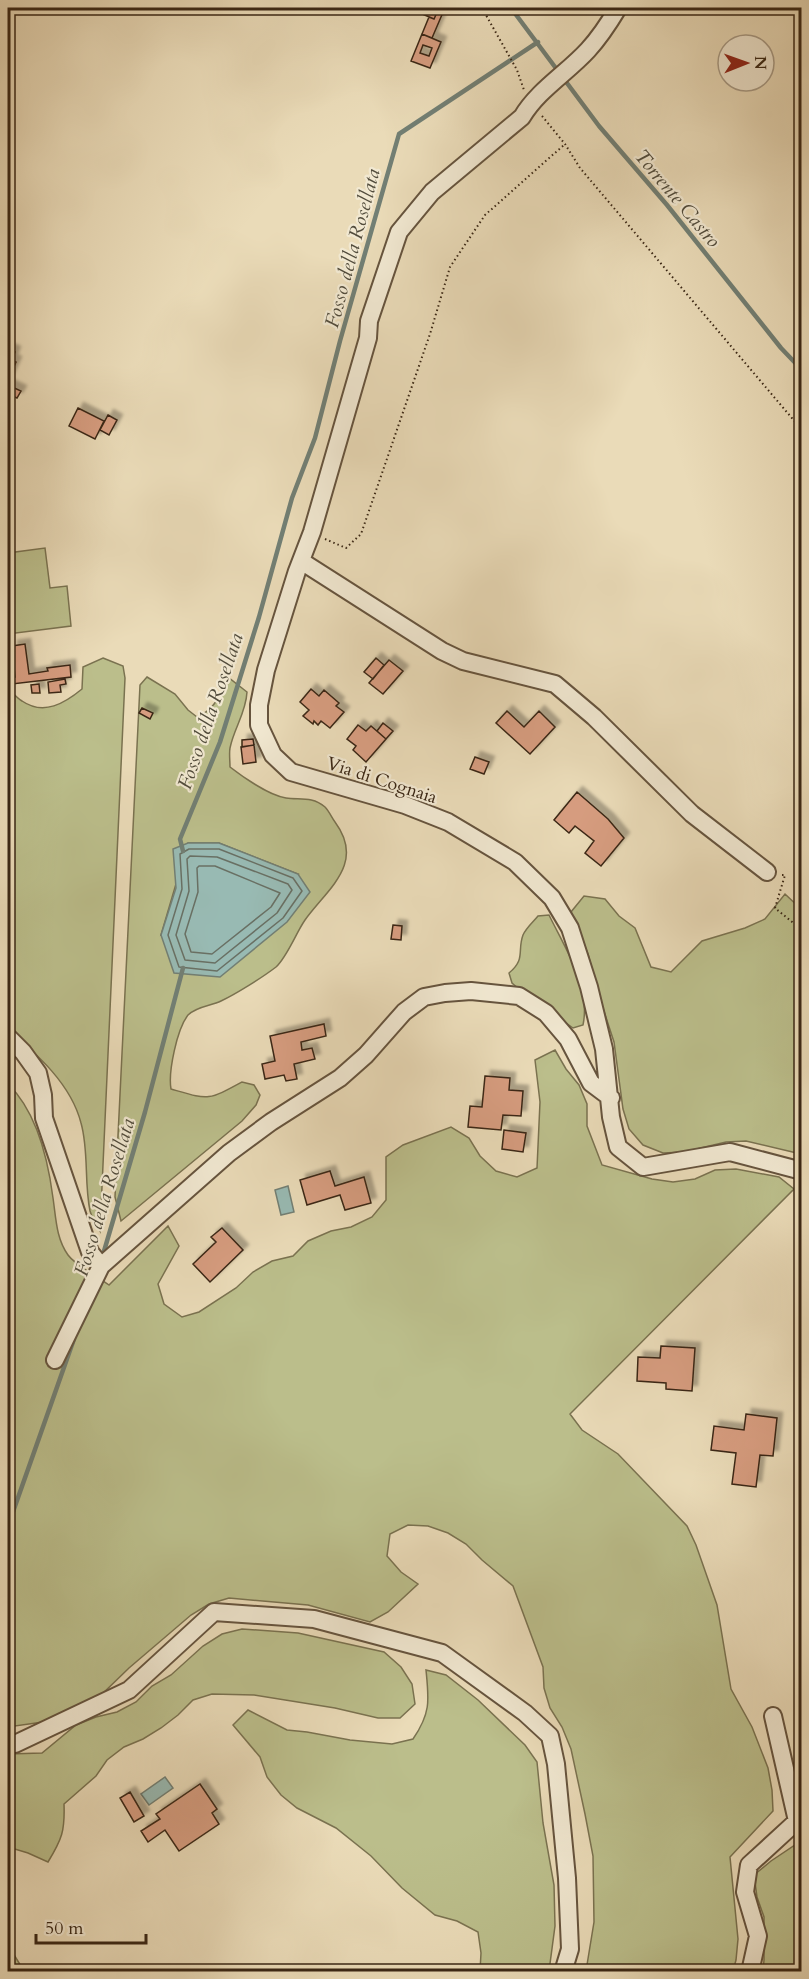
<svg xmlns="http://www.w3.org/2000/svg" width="809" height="1979" font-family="Cardo,serif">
	<defs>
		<filter id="shadow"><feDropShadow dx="5.5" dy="-5.5" stdDeviation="1.5" flood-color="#0004"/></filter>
	</defs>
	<rect width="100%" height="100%" fill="#eadbb8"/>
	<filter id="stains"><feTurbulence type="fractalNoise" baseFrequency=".00333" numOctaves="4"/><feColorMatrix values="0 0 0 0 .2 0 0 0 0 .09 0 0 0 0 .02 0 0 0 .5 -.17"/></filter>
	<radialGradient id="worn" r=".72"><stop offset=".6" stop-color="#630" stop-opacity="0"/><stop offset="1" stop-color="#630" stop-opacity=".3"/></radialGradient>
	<!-- green -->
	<path fill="#bbbe8b" stroke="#7a7250" stroke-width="1.5" fill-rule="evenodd" d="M45,548L50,588L67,586L71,626L8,634V553Z
		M103,658L123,666L125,678L100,1231C97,1225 92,1218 90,1211C84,1182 89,1151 81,1123C71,1084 37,1054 8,1030V890H10L12,867L8,866V688C12,692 17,698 22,701C44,716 65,703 82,689L83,667Z
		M147,677L175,694L188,710L197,717C215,710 220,694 229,678L247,692C246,713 234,728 230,748C229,753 230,761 230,767C243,777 270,796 286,798C300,800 312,796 325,807C329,811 332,818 335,822C366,864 327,889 305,920C296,933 287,957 276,967C263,977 236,994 221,1001C211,1006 197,1006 188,1015C177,1029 168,1072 171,1089C209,1100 207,1101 242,1082L254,1085L260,1095L256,1105L242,1121L121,1221L115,1197L140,685ZM188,843H219L298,874L161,935Z
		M785,894L801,909V1154L746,1141L726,1142L684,1152L663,1153L643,1145L629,1129L623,1109L614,1042L599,996L588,954L571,912L584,896L605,899L619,916L635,928L651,967L671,972L702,941L745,928L765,919Z
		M549,915C565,948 591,987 583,1025L573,1028L520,990L512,983L509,973C526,959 517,951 523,935C526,928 534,921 538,916Z
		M555,1050L566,1069L579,1085L587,1104V1126L602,1165L652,1179L673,1182L695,1179L715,1170L736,1169L779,1177L794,1189L570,1414L582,1430L618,1454L687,1526L696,1545L717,1605L731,1689L752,1727L768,1768L772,1790L773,1811L730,1857L738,1939L736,1960L733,1971H586L594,1922L593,1856L585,1814L571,1749L562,1727L550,1708L544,1688L543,1667L513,1586L482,1560L466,1544L448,1533L428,1526L408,1525L390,1534L387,1556L401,1572L418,1584L388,1612L370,1622L308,1605L229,1598L209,1604L191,1615L129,1668L99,1697L43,1722L8,1727V1084C37,1112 48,1159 53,1198C56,1218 56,1238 68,1255C76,1266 98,1277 109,1285L168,1226L179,1246L158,1284L164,1304L182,1317L199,1312L236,1288L253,1272L272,1261L293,1256L308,1241L331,1231L351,1227L372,1217L386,1200V1157L403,1145L451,1127L469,1138L480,1156L496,1171L517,1177L537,1168L540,1102L535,1060Z
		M242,1629L298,1633L384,1652L401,1667L412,1684L415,1704L400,1718H378L335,1708L254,1695L212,1694L193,1700L178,1715L161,1728L143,1739L124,1747L107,1760L96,1776L64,1804C65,1831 62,1839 48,1862L28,1853L8,1847V1754L42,1753L76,1725L96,1717L117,1712L136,1702L152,1686L171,1675L203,1646L222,1634Z
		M426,1670L446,1675L478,1700L525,1745L537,1762L543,1823L554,1885L555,1926L549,1971H480L481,1953L478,1932L457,1921L435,1915L402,1888L371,1856L336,1828L297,1808L281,1795L267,1777L260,1757L233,1725L248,1710L287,1730L307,1732L350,1740L392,1744L413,1739C431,1713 429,1700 426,1670Z
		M801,1841V1971H763L764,1960V1917L757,1897L754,1875L771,1861Z
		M8,1945L24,1971H8Z"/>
	<!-- water -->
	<path fill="#98bab3" stroke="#727f74" stroke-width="1.5" d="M188,843H219L298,874L310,892L287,922L220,977L174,973L161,935L176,888L173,849Z
		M288,1186L294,1212L281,1215L275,1190Z
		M165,1777L173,1788L149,1805L141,1794Z"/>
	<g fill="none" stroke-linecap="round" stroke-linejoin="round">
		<!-- shore -->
		<path stroke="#697064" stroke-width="1.5" d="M189,849H219L293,878L302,891L283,918L217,971L179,967L168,935L182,889L180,854Z
			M190,856L217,857L288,884L292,890L277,913L215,963L185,960L176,935L189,891L187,859Z
			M199,866H215L280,893L271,907L212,954L191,952L185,934L198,892L197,868Z"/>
		<!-- stream -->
		<path stroke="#727f74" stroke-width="4.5" d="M511,8L599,126L667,205L781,348L802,370
			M183,851L180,839L220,742L259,617L292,498L315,438L340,341L399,134L538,42
			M102,1258L145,1112L183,968
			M8,1526L74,1339"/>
	</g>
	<!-- building -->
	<path fill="#d79d80" stroke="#3a2715" stroke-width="1.5" fill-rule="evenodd" filter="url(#shadow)" d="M422,8H439L434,19L420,13Z
		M439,8L444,10L432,38L422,34L429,17L434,19Z
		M422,34L441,42L430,68L411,61ZM423,45L432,48L429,56L420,53Z
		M8,349L15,352L12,360L8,358Z
		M8,358L16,362L8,380Z
		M8,385L21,391L17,398L8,394Z
		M78,408L104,421L95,439L69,426Z
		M108,415L117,420L109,435L100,430Z
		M25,644L29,674L48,671L47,668L70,665L71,677L12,684V677H15L12,646Z
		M376,658L384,665L373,679L364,672Z
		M389,660L403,671L383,694L369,683Z
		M65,679L66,684L60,685L61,692L49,693L48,682Z
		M39,684L40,693H32L31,685Z
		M311,689L319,696L324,690L339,703L336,706L344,712L330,728L321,721L318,725L314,721L313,724L303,716L309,710L300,702Z
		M142,708L153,713L150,719L139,713Z
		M507,711L524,727L539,711L555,727L530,754L496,723Z
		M383,723L393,731L386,739L377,731Z
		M358,725L366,731L371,726L386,739L366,762L353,750L356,746L347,739Z
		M253,739L254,745L242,747V740Z
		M254,745L256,762L243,764L241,747Z
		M475,757L489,762L484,774L470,769Z
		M577,792L608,819L624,838L601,866L585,853L594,841L575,826L569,833L554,820Z
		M393,925L402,926L401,940L391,939Z
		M324,1024L326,1036L301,1042L302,1050L312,1048L315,1059L294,1064L297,1079L286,1081L284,1075L265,1079L262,1064L275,1061L270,1036Z
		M485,1076L510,1078L509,1090L523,1091L521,1116L503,1115L501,1130L468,1127L470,1106L482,1107Z
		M504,1130L526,1133L523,1152L502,1149Z
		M330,1171L335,1186L364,1177L371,1203L345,1210L340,1195L307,1205L300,1180Z
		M222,1228L243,1250L210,1282L193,1264L216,1242L211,1237Z
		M661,1346L695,1348L692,1391L666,1389V1383L637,1381L638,1357L660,1358Z
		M746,1414L777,1418L773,1456L760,1455L756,1487L732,1484L736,1453L711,1450L714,1426L744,1430Z
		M200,1784L217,1809L212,1813L219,1824L179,1851L165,1830L148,1842L141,1831L160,1819L156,1814Z
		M130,1792L144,1816L134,1822L120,1798Z"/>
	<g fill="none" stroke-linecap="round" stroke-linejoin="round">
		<!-- minor casing -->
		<g stroke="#66543e" stroke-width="20">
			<path id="minor" d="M618,8C609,23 600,37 588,50C567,73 538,90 522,117L432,192L399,232L369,321L368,338L312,532L297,571L266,670L259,705V725L273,755L291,772L405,805L448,822L515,862L552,898L570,928L589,987L604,1049L611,1117L618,1147L643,1167L730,1152L802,1171
				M301,561L442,651L463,661L555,684L594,717L692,814L767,872
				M8,1037L23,1052L38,1073L43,1095L44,1118L90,1252L101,1266
				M55,1360L101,1266L229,1153L271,1122L340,1078L366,1055L404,1012L424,997L445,993L471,991L519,996L546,1013L568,1039L591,1083L611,1098
				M8,1743L15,1744L129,1690L214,1612L314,1619L442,1653L525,1713L550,1736L556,1764L567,1878L570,1949L563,1972
				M750,1972L758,1936L745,1892L749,1865L797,1821L773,1716"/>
		</g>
		<!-- path -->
		<path stroke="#3a2715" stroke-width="2" stroke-dasharray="1.5 3" stroke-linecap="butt" d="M482,8L517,70L524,90
			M542,116L565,144L580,168L802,430
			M325,539L346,548L361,534L430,334L450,267L485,215L565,144
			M782,875H785L775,908L802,930"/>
		<!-- minor -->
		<use href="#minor" stroke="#f1e8d1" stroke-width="16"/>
	</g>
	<g text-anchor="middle" stroke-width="4.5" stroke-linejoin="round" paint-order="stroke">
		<!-- street labels -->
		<g font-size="18" fill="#3a2715" stroke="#f1e8d1">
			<text transform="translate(382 780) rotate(18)" y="6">Via di Cognaia</text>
		</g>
		<!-- water labels -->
		<g font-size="20" font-style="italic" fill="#524c3c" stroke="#f1e8d1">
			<text transform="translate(678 198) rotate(50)" y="7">Torrente Castro</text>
			<text transform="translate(352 248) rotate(-75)" y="7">Fosso della Rosellata</text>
			<text transform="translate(210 711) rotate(-71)" y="7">Fosso della Rosellata</text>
			<text transform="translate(104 1197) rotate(-73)" y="7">Fosso della Rosellata</text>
		</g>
	</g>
	<!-- margin -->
	<rect width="809" height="1979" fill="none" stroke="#eadbb8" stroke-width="30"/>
	<rect x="9" y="9" width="791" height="1961" fill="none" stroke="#3a2715" stroke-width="3"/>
	<rect x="15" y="15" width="779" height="1949" fill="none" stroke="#3a2715" stroke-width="1.5"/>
	<!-- north arrow -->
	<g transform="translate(746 63) rotate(89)"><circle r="28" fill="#f1e8d1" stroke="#a89b86" stroke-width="1.5"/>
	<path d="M0-4.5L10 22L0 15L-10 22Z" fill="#8f2418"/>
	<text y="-9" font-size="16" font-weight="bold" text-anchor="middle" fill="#3a2715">N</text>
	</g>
	<!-- scale -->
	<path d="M36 1934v9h110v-9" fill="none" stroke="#3a2715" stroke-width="3"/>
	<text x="45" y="1934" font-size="18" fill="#3a2715" stroke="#f1e8d1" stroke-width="4.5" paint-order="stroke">50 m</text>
	<rect width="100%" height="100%" filter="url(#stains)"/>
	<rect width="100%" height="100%" fill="url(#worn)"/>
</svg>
